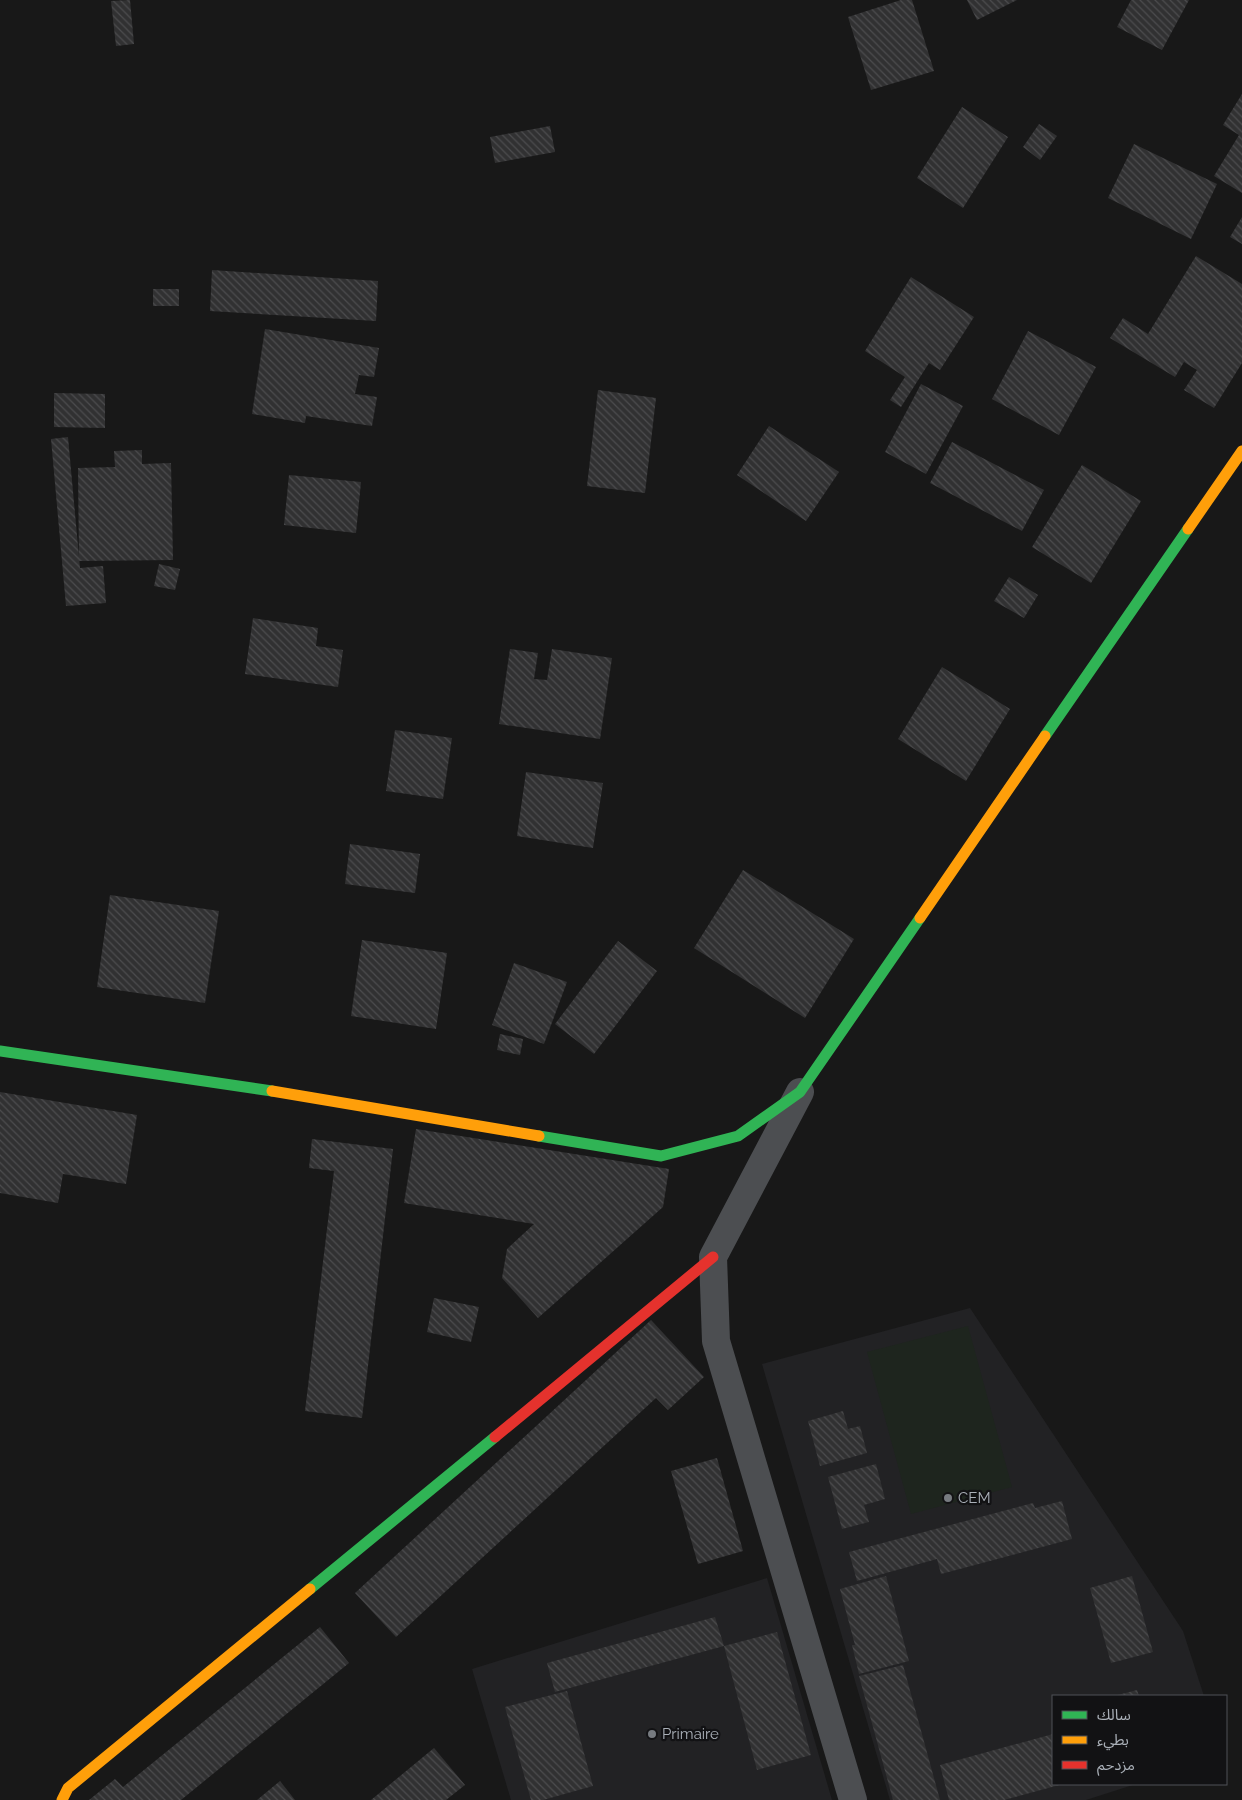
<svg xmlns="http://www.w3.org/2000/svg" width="1242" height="1800" font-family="Raleway,'Noto Sans Arabic',sans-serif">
	<defs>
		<pattern id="building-back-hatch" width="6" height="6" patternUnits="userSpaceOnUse" patternTransform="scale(1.25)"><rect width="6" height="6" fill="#313132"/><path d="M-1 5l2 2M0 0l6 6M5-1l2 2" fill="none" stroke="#4c4c4e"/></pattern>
	</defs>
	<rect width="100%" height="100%" fill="#181818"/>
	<!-- built -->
	<path fill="#222224" d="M970,1308L1183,1631L1204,1696H1053V1784H1136L1086,1800H890L762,1364Z
		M767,1578L832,1800H511L472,1669Z"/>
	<!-- garden -->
	<path fill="#1e251e" d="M968,1326L1012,1487L911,1514L867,1352Z"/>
	<!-- building -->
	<path fill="url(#building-back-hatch)" d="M130,0L134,44L116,46L111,1Z
		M901,0H912L934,71L871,90L848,17Z
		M967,0H1017L977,20Z
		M1131,0H1189L1162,50L1117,27Z
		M1242,94V193L1214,176L1239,135L1223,125Z
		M962,107L1008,137L963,208L917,178Z
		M1039,124L1057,136L1040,160L1023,147Z
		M550,126L555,152L495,163L490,137Z
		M1134,144L1217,184L1191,239L1108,198Z
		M1242,217V244L1230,237Z
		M1196,256L1242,284V363L1214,408L1184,390L1197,370L1184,362L1175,377L1110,338L1123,318L1148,334Z
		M212,270L378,281L376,321L210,311Z
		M911,277L974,317L940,370L929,363L901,407L890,400L905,377L865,351Z
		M153,289H179V306H153Z
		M265,329L379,348L374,377L359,375L355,394L377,397L372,426L306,416L305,423L252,414Z
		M1028,331L1096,367L1059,435L992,399Z
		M921,384L963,406L926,474L885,452Z
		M598,390L656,398L645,493L587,486Z
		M54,393L105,394V428L54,427Z
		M769,426L839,472L806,521L737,475Z
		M68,437L80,568L103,566L106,603L66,606L51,439Z
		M952,442L1044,490L1022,531L930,483Z
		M142,450V464L171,463L173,560L79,561L78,468L115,467L114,451Z
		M1082,465L1141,501L1091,583L1032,547Z
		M289,475L361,482L356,533L284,525Z
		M159,564L180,569L175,590L154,586Z
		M1009,577L1038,595L1024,618L994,601Z
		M253,618L318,628L316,646L343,650L338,687L245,674Z
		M510,649L538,653L534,679L547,680L552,649L612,658L600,739L499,724Z
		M942,667L1010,709L966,781L898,739Z
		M395,730L452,738L443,799L386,791Z
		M526,772L603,783L593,848L517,836Z
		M350,844L420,854L415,893L345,884Z
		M743,870L854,939L805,1018L694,948Z
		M110,895L219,911L205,1003L97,987Z
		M362,940L447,953L436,1029L351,1016Z
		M618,941L657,971L594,1054L555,1024Z
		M514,963L567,982L544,1044L492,1025Z
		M500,1034L523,1039L520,1055L497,1050Z
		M0,1092L137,1115L126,1184L63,1174L58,1203L0,1193Z
		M416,1129L669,1169L663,1207L538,1318L502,1278L507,1249L534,1224L404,1203Z
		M312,1139L393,1149L362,1418L305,1411L334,1171L309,1168Z
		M434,1298L479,1307L471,1342L427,1332Z
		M651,1320L704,1377L668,1410L656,1398L396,1637L355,1593Z
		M843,1411L848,1429L860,1426L867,1453L820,1466L808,1421Z
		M717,1458L743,1551L698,1564L671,1471Z
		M876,1464L885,1499L864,1505L869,1522L842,1529L828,1477Z
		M1062,1501L1072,1539L941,1574L937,1559L857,1581L849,1552L1033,1503L1035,1508Z
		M886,1576L909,1661L859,1674L852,1645H855L840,1589Z
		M1132,1576L1153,1652L1111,1663L1090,1588Z
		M715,1617L724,1646L555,1692L547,1663Z
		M320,1627L349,1663L181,1800H89L115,1779L123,1787Z
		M777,1632L811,1755L757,1770L724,1646Z
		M903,1665L940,1800H893L859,1676Z
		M1137,1690L1139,1696H1114Z
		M567,1691L593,1786L543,1800H531L505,1707Z
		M1053,1734V1784H1063L1004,1800H949L940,1765Z
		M434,1748L465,1785L446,1800H371Z
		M280,1781L295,1800H257Z"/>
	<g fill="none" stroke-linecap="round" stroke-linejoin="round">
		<!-- street -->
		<path stroke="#4c4e51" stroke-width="28" d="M800,1092L713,1257L716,1341L853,1800"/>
		<!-- fast -->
		<path stroke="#30b455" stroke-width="11" d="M1045,736L1188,529
			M0,1051L272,1091
			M539,1136L661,1156L738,1136L800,1092L920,918
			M310,1589L495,1437"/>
		<!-- slow -->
		<path stroke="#ff9f0a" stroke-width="11" d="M1188,529L1242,451
			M920,918L1045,736
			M272,1091L539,1136
			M62,1800L68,1788L310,1589"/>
		<!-- jam -->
		<path stroke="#e5322d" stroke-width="11" d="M495,1437L713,1257"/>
	</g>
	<!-- markers -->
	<g fill="#777b80" stroke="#121214" stroke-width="2">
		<circle cx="948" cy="1498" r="5"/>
		<circle cx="652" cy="1734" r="5"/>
	</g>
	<g text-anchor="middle" stroke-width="4.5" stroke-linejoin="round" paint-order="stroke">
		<!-- poi labels -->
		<g font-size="15" fill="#aab0b8" stroke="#121214" text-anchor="start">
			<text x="958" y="1503">CEM</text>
			<text x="662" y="1739">Primaire</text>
		</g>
	</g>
	<!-- legend -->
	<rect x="1052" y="1695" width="175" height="90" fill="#121214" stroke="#4f5156"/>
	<rect x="1062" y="1711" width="25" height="8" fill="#30b455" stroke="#4f5156"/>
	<text x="1097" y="1720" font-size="15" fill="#aab0b8">سالك</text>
	<rect x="1062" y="1736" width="25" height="8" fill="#ff9f0a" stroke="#4f5156"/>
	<text x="1097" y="1745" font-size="15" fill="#aab0b8">بطيء</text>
	<rect x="1062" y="1761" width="25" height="8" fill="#e5322d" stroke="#4f5156"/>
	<text x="1097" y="1770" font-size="15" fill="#aab0b8">مزدحم</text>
</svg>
